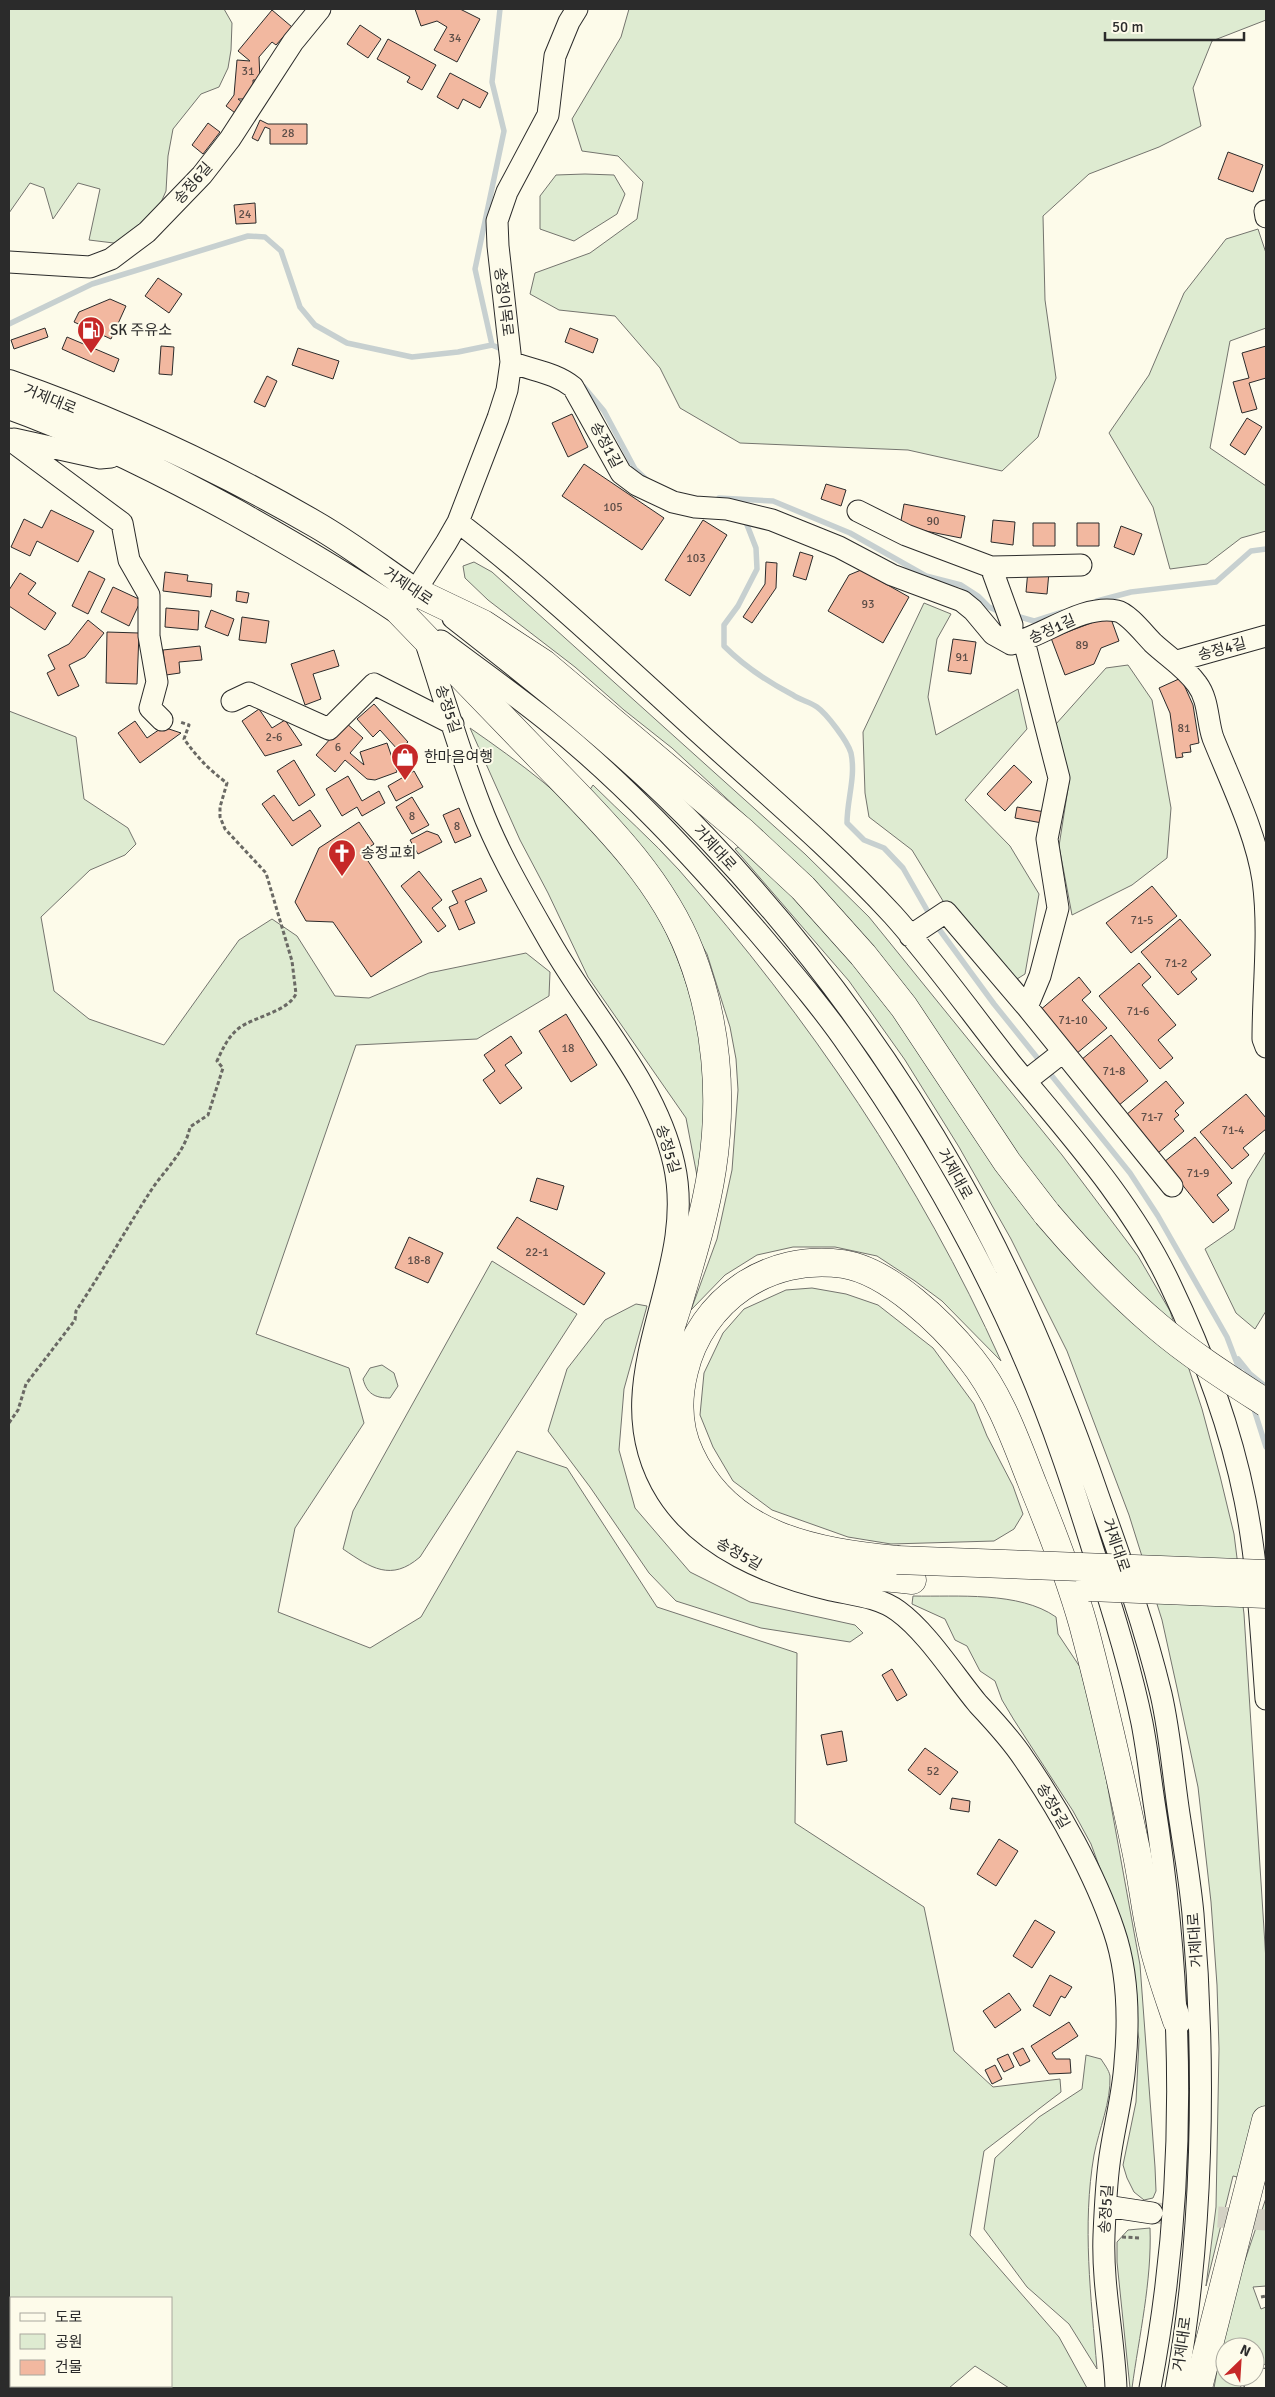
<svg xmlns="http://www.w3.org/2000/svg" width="1275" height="2397" font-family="Signika,'Noto Sans KR',sans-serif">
	<rect width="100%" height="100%" fill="#fdfbea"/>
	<!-- green -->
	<path fill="#deebd1" stroke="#74746e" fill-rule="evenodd" d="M9,9H224L232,23L231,50L228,68L219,87L201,94L173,129L168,156L166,191L155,216L122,244L89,240L100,189L78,183L53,219L44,188L30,183L9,213Z
		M629,9H1266V20L1212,41L1193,88L1201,126L1159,147L1089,174L1043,216L1045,300L1056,378L1038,437L1002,471L908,450L740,443L680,408L660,368L615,316L559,310L530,294L535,273L590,253L637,219L643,182L618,156L582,151L572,119L621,37Z
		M585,174L614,175L625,194L617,214L574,241L540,229V196L556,175Z
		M1258,229L1266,253V328L1230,341L1210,448L1266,486V531L1241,538L1207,564L1170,569L1153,507L1109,433L1149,375L1184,293L1226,239Z
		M474,562L492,572L535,611L805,854L869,917L1062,1155L1138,1256L1170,1311L1202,1409L1220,1476L1234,1534L1244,1614L1266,1961V2184L1233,2176L1206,2286L1216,2207L1219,2049L1217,1985L1211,1902L1198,1787L1177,1688L1162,1620L1129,1515L1067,1351L1011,1239L959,1147L905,1060L849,981L735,849L764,833L672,748L624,710L575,667L488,600L465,578L463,566Z
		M924,603L951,614L937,639L928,697L936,735L1018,689L1027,729L965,800L1010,846L1039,894L1025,974L1017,979L943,901L912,850L869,817L865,793L863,732Z
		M1128,665L1152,700L1171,808L1167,858L1132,885L1072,915L1059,846L1069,782L1056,724L1106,668Z
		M9,711L76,737L84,799L128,828L136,844L125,855L90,870L41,917L54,991L89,1019L164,1045L239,940L272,919L297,936L335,996L369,998L429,973L526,953L550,972L549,996L477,1039L356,1045L256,1334L349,1368L364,1423L295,1528L278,1612L370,1648L421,1617L517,1451L567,1468L657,1607L797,1653L795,1823L924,1907L954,2051L993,2087L1060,2079L1061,2092L984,2151L970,2235L1059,2337L1087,2388H1009L975,2366L949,2388H9ZM11,2298H171V2386H11Z
		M470,728C519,762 569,799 609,844C671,914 710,1025 707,1117C706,1138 701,1160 698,1181L686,1118L588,977L548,893L520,840Z
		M593,785C622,814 652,840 679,870C809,1018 920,1181 1001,1361L942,1301L915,1281L877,1256L835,1247H793L757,1255L725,1275L691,1310L717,1239L732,1170L738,1090L736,1059L730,1027L707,954L691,926L589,791Z
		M1266,1151V1311L1255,1329L1236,1313L1205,1249L1234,1229L1248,1180Z
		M492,1261L577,1314L420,1557C391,1582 371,1568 343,1549L353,1511Z
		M812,1288L846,1294L878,1305L933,1348L974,1404L987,1436L1013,1486L1023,1514L1014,1529L994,1541L891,1544L848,1537L772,1510L733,1481L713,1447L700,1415L704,1373L723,1333L744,1309L786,1290Z
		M636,1304L647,1306L624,1389L619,1450L635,1508L690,1572L750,1602L855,1625L863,1633L850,1642L761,1628L676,1601L649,1573L590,1487L548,1431L567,1369L605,1320Z
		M382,1365L394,1373L398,1386L390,1398C375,1398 367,1394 363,1379L370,1368Z
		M913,1596C957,1597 1019,1591 1056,1617L1058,1634L1080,1667L1101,1750L1140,1965L1155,2167L1156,2191L1153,2198L1144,2200L1134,2192L1127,2178L1123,2165L1136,2102L1139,2040L1120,1923L1091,1844L1073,1811L1014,1720L1002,1700L995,1681L980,1671L967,1646L955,1640L945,1619L912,1604Z
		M1086,2055L1101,2059C1104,2064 1109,2070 1110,2076C1111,2102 1099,2129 1094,2155C1082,2225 1091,2297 1097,2369L1069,2324L1027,2287L984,2229L995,2158L1039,2117L1082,2089Z
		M1266,2198V2286L1253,2287L1261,2309L1266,2307V2363L1255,2373V2347H1225V2377H1251L1239,2388H1214L1224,2330L1238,2281Z
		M1150,2228C1152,2281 1139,2336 1132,2388H1130L1117,2262V2242L1128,2230Z"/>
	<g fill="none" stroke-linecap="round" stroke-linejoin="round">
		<!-- stream -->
		<path stroke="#c7d0d0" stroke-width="5.5" d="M9,324L92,284L248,236L265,237L281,251L300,307L315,325L347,343L412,357L458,352L492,345L506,351
			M492,345L475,269L504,131L492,82L500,9
			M584,387L604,411L635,469L647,480
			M719,498L773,501L850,533L926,576L961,585L978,596L989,607L1002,613
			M744,517L756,548L757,569L738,606L724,625V646C744,666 768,682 793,695C800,700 810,702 817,707C827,714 848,742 851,753C856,777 847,799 847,823L864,840L884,848L903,868L931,917
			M1097,601L1131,592L1216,582L1251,551L1266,549
			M1013,615L1034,621L1062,612
			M936,925L994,1004L1130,1173L1158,1216L1227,1337L1241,1374
			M1238,1359L1250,1374L1266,1387
			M1253,1406L1266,1447"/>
	</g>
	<!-- building -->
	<path fill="#f2b8a0" stroke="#2b2b2b" d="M415,9H460L480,19L457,62L434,50L447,27L437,21L421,26Z
		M272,10L292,27L276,45L272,42L259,57L260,80H253L254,99H238L247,106L239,116L226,106L234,95L237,60L250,61L238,51Z
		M360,25L381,39L368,58L347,44Z
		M388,39L436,65L422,90L407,82L410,77L377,59Z
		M450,73L488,93L480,108L463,99L458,109L437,97Z
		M260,120L268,124H307V144H270V129L265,127L258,141L252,138Z
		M208,123L220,132L203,154L192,145Z
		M1228,152L1263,165L1253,192L1218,179Z
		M255,203L256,223L236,224L234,205Z
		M158,278L182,294L169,313L145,296Z
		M110,299L126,306L111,339L74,322L79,312Z
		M45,328L48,337L14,349L11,340Z
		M570,328L598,339L593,353L565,342Z
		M67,337L119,359L114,372L62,349Z
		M161,346L174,347L172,375L159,374Z
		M1266,346V378L1249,383L1257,409L1242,413L1233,382L1249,378L1242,353Z
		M298,348L339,361L333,379L292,365Z
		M267,376L277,381L265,407L254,402Z
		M572,414L588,447L568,457L552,423Z
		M1247,418L1262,427L1245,455L1230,445Z
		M584,464L664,518L642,550L562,496Z
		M826,484L846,490L841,506L821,499Z
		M904,504L965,516L961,538L900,526Z
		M51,510L94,531L78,562L37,541L30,556L11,547L24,519L42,528Z
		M703,520L727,535L690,596L665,580Z
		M993,520L1015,522L1013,545L991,542Z
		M1033,523H1055V546H1033Z
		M1077,523H1099V546H1077Z
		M1121,526L1142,534L1134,555L1114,547Z
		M800,552L813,556L806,580L793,576Z
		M766,562L777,563L776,588L752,623L743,617L765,584Z
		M861,570L909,597L883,643L828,611L849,575Z
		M1028,570L1049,572L1047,594L1026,592Z
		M89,571L105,579L88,614L72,606Z
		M165,572L188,575L187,581L212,584L211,597L163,591Z
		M20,573L36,583L28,594L56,613L45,630L9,606V590Z
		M113,587L141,600L129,626L101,612Z
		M237,591L249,593L247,603L236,601Z
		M166,608L199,611L198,630L165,627Z
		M211,610L234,619L228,636L205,627Z
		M1110,616L1119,641L1101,648L1094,664L1065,675L1051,638Z
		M242,617L269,621L266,643L239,640Z
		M88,620L104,633L85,657L69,665L79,686L58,696L47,673L55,669L48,655L69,644Z
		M107,632L139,633L137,684L106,683Z
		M953,639L976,642L971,674L948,671Z
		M200,646L202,660L179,662L180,673L166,675L163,650Z
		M334,650L339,666L313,674L321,699L305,705L291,664Z
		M1181,678L1193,705L1199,743L1190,745L1191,752L1182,753L1183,757L1176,758L1170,713L1159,688Z
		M374,704L408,742L398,750L380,730L373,737L357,719Z
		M259,709L272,728L285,720L302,745L265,756L242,721Z
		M135,721L147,738L163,727L181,733L140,763L118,733Z
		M345,722L363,738L350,753L364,765L360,752L387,743L397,772L375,780L367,779L345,760L335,772L316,755Z
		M294,760L315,795L299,806L277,771Z
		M1014,765L1032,782L1005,811L987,794Z
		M414,771L423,787L396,801L388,786Z
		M348,776L362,801L379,791L385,803L362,816L357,807L342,816L326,789Z
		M274,795L293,821L310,810L321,826L292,846L262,804Z
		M412,797L429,825L412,834L396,807Z
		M1017,807L1045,812L1042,823L1015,818Z
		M459,808L471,836L455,843L443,815Z
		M359,822L374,844L362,852L422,942L371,977L333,922L306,921L295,902L319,848Z
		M427,831L438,835L442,842L418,854L410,840Z
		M419,871L442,900L432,908L446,926L438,932L401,886Z
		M481,878L487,891L465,901L475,923L459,930L449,907L458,903L452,891Z
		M1152,886L1177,916L1131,953L1106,923Z
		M1180,919L1211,955L1191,972L1197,979L1178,995L1141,952Z
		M1139,963L1151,977L1142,985L1176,1025L1158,1040L1173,1058L1160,1069L1099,996Z
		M1079,977L1091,992L1082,1000L1107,1028L1076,1054L1039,1011Z
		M566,1014L597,1065L571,1082L539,1031Z
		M1111,1035L1148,1081L1118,1106L1081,1060Z
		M511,1036L522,1053L505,1065L522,1088L500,1104L483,1080L495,1071L484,1055Z
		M1166,1081L1184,1103L1175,1111L1179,1115L1174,1119L1184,1131L1158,1153L1126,1115Z
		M1246,1094L1266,1118V1129L1243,1148L1249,1155L1232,1169L1200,1132Z
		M1195,1137L1232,1183L1217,1195L1229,1210L1213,1223L1164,1162Z
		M537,1178L564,1186L557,1210L530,1201Z
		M517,1217L605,1273L584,1305L497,1248Z
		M409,1237L443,1253L428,1283L395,1268Z
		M892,1669L907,1695L897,1701L882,1675Z
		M842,1731L847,1761L827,1765L821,1735Z
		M925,1748L958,1772L940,1795L908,1770Z
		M952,1798L970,1801L969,1812L950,1809Z
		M999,1839L1018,1851L996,1886L977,1874Z
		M1035,1920L1055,1932L1032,1968L1013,1956Z
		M1050,1975L1072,1987L1065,1998L1061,1996L1050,2016L1033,2006Z
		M1009,1993L1021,2010L995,2028L983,2011Z
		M1069,2022L1078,2036L1052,2053L1056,2059H1070L1071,2073L1049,2074L1031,2046Z
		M1023,2048L1030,2061L1020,2066L1013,2053Z
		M1008,2054L1014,2067L1004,2072L997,2059Z
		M995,2065L1002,2079L992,2084L985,2070Z"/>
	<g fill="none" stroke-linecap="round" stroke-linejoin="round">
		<!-- minor-tunnel -->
		<path stroke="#d3d1c4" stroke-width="21" stroke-dasharray="21 11" stroke-linecap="butt" d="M1154,2213L1266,2220"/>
		<!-- minor casing -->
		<g stroke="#2b2b2b" stroke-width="23">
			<path id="minor" d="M1265,211L1266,217
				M9,262L90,267L111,259L147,232L202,175L230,139L293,42L320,9
				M511,362C533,371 554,372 573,387L621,473L637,485L673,502L695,507L727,509L772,520L839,547L892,575L962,601L973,610L993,634L1011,644C1044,636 1082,604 1117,611C1128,613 1145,635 1153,643C1168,657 1185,667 1197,684C1209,700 1207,721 1213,738C1231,783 1256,833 1263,880C1270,932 1263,986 1263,1039L1266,1047
				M9,439L122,523L129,560L149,595V636L157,682L150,708L162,720
				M14,439L100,458L111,457L117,452
				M858,511L906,535L991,567L1081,565
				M458,522C542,587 619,660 698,732C764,792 832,849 893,915C936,963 973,1016 1013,1066C1069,1134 1131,1202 1169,1282C1202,1351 1230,1425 1245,1500C1258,1565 1261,1633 1266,1699
				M991,567L1012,625L1011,644
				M407,604L446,543L458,522L498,418L507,390L511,362L498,246L497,221L507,192L548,115L555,56L569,22L577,9
				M453,618C540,686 628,755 705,836C802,938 888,1054 958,1177C1016,1279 1062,1390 1100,1501C1123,1565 1145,1628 1161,1694C1170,1733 1173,1774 1179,1814C1184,1847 1190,1881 1193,1914C1206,2066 1203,2239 1176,2388
				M425,640C443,695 459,751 480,805C498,853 525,898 550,942C591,1014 656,1082 674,1164C700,1278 598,1383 667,1493C702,1548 770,1576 831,1590C854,1595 879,1597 898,1611C927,1632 954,1675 978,1704C994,1721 1011,1739 1024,1759C1058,1808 1095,1874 1114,1931C1128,1972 1129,2020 1125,2063C1123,2097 1113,2130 1109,2164C1106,2187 1105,2212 1104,2235C1102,2287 1114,2337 1116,2388
				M441,641C476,667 511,692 545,719C623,781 692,856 757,931C789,969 822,1007 850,1048C936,1171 1013,1313 1062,1455C1073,1486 1083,1518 1093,1550C1112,1607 1130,1664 1142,1723C1147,1749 1150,1775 1154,1802C1185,1996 1187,2195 1150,2388
				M1177,661L1266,636
				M232,701L249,693L329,729L374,684L453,724
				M910,936L946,912L1027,1007L1040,976L1058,908L1047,839L1059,778L1024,641
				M1027,1007L1172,1186
				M1026,1081L1063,1052
				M1106,2206L1152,2213
				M1255,2388L1266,2379"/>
		</g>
		<!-- major casing -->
		<g stroke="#2b2b2b" stroke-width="28">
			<path id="major" d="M9,383C112,419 220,469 315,524C350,544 382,569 416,592
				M9,406C87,434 162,472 235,512C292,544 347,576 400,612"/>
		</g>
		<!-- highway casing -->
		<g stroke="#2b2b2b" stroke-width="29">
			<path id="highway" d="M416,592L483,624L544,664L743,832L803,888L863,955L904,1007L1007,1162L1047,1214
				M400,612C447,661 494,709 541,758C597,816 660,875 690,952C717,1021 723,1097 712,1169C705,1215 691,1260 678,1304C672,1324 664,1345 661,1365C658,1379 655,1395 656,1409C656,1475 715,1538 775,1558C820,1572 866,1576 912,1580
				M897,1560C815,1552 728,1537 690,1454C677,1427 677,1399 684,1371C701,1300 769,1253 843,1264C889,1271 943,1324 971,1359C1000,1395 1016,1442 1033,1485C1051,1529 1070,1578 1083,1624C1103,1699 1120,1775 1136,1850C1143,1883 1146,1916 1154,1948C1160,1972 1169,1997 1177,2021
				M1198,2388L1266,2120"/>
		</g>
		<!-- path -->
		<path stroke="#6a6964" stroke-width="3" stroke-dasharray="4 2.5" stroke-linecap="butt" d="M9,1423L18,1410L26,1384L75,1320L76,1311C102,1272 125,1231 150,1192C164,1170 185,1153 190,1127L208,1115L223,1068L217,1061C223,1048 228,1037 239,1028C256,1016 287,1012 296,994L292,961L266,873L225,829L220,817V807L227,783C209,770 197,757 184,739L189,725L180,722
			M1122,2237L1141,2238
			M1261,2297L1266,2296"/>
		<!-- minor -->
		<use href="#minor" stroke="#fdfbea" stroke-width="21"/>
		<!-- major -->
		<use href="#major" stroke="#fdfbea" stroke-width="26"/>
		<!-- highway -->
		<use href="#highway" stroke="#fdfbea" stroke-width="28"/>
		<!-- highway-bridge casing -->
		<g stroke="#2b2b2b" stroke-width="29" stroke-linecap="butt">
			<path id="highway-bridge" d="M1047,1214C1081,1254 1117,1292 1157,1326C1191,1355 1229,1379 1266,1403
				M897,1560L1266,1574
				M1089,1587L1266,1594"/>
		</g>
		<!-- highway-bridge -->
		<use href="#highway-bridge" stroke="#fdfbea" stroke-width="28"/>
	</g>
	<!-- icons -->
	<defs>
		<g id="fuel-pin" transform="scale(1.4375)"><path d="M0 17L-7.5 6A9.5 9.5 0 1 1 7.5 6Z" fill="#c62828" stroke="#fdfbea"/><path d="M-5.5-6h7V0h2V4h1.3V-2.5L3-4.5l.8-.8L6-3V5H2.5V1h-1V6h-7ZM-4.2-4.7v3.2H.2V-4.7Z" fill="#fff"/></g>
		<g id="shop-pin" transform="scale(1.4375)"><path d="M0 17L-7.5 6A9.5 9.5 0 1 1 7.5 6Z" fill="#c62828" stroke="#fdfbea"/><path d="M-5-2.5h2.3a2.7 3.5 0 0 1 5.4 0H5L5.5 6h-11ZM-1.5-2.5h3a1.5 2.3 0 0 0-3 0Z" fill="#fff"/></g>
		<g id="church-pin" transform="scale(1.4375)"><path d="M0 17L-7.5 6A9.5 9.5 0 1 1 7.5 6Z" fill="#c62828" stroke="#fdfbea"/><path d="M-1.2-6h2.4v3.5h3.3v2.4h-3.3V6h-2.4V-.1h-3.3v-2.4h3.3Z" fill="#fff"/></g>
	</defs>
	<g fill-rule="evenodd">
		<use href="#fuel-pin" x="91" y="330"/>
		<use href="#shop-pin" x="405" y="757"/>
		<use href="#church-pin" x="342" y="853"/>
	</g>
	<g text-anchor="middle" stroke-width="4" stroke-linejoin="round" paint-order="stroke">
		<!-- number labels -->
		<g font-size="12" fill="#5d4e48">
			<text x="455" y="42">34</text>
			<text x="248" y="75">31</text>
			<text x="288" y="137">28</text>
			<text x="245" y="218">24</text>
			<text x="613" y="511">105</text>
			<text x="933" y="525">90</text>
			<text x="696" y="562">103</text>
			<text x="868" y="608">93</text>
			<text x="1082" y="649">89</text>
			<text x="962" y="661">91</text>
			<text x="1184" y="732">81</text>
			<text x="274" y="741">2-6</text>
			<text x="338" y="751">6</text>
			<text x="412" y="820">8</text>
			<text x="457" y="830">8</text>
			<text x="1142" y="924">71-5</text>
			<text x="1176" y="967">71-2</text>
			<text x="1138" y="1015">71-6</text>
			<text x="1073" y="1024">71-10</text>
			<text x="568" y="1052">18</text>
			<text x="1114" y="1075">71-8</text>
			<text x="1152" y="1121">71-7</text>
			<text x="1233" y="1134">71-4</text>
			<text x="1198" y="1177">71-9</text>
			<text x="537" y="1256">22-1</text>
			<text x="419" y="1264">18-8</text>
			<text x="933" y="1775">52</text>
		</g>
		<!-- street labels -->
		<g font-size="15" fill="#2b2b2b" stroke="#fdfbea">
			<text transform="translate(193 183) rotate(-49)" y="5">송정6길</text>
			<text transform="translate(504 302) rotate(83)" y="5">송정이목로</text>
			<text transform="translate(50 399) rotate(22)" y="5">거제대로</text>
			<text transform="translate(606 445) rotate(62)" y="5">송정1길</text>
			<text transform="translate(408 586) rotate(34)" y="5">거제대로</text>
			<text transform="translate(1052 629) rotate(-24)" y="5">송정1길</text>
			<text transform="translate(1222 649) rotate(-15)" y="5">송정4길</text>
			<text transform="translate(448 709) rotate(72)" y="5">송정5길</text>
			<text transform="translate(715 848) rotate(48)" y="5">거제대로</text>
			<text transform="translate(668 1149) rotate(73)" y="5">송정5길</text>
			<text transform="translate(955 1174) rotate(61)" y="5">거제대로</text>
			<text transform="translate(1116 1545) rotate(71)" y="5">거제대로</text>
			<text transform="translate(739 1554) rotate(30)" y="5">송정5길</text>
			<text transform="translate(1053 1806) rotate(60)" y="5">송정5길</text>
			<text transform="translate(1195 1940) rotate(-94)" y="5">거제대로</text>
			<text transform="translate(1106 2209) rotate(-86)" y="5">송정5길</text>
			<text transform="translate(1182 2344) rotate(-82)" y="5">거제대로</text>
		</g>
		<!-- poi labels -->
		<g font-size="15" fill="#2b2b2b" stroke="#fdfbea" text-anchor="start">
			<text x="110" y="335">SK 주유소</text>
			<text x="424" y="762">한마음여행</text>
			<text x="361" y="858">송정교회</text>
		</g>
	</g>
	<!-- border -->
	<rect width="1275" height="2397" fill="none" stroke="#2b2b2b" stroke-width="20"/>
	<!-- legend -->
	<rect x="10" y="2297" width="162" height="90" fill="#fdfbea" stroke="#a9a89e"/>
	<rect x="20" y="2313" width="25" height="8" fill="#fdfbea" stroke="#a9a89e"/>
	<text x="55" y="2322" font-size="15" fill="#2b2b2b">도로</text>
	<rect x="20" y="2334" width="25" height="15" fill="#deebd1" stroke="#a9a89e"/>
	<text x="55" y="2347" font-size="15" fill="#2b2b2b">공원</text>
	<rect x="20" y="2360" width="25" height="15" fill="#f2b8a0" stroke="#a9a89e"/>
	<text x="55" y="2372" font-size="15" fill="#2b2b2b">건물</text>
	<!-- north arrow -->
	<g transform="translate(1240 2362) rotate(25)"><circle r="24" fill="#fdfbea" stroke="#a9a89e"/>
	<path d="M0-4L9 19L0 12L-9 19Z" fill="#c62828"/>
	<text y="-8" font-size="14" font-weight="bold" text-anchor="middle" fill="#2b2b2b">N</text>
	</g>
	<!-- scale -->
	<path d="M1105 32v8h139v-8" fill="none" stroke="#2b2b2b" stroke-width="2.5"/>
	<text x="1112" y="32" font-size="15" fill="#2b2b2b" stroke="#fdfbea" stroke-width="4" paint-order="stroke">50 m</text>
</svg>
